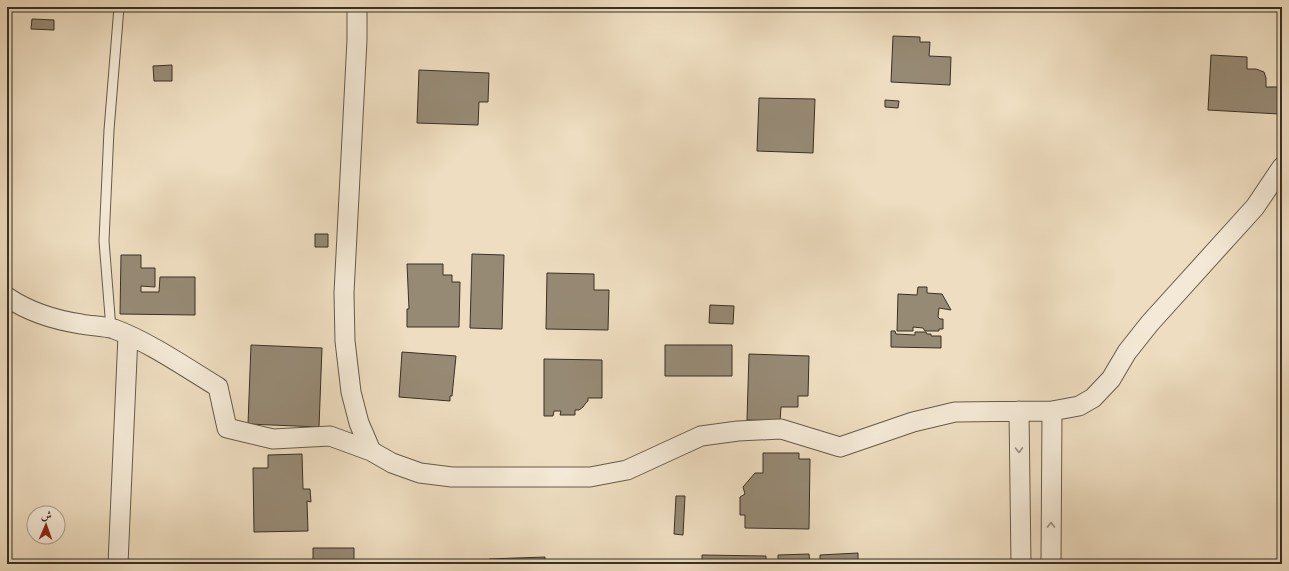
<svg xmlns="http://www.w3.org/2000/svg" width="1289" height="571" font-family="'Sorts Mill Goudy',Amiri,serif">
	<rect width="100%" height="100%" fill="#eeddc0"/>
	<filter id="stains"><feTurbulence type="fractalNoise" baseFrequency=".005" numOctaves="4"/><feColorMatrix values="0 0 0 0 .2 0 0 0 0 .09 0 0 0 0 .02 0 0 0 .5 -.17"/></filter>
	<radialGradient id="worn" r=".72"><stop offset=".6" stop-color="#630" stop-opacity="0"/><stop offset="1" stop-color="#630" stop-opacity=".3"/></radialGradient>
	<!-- building -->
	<path fill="#978a75" stroke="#393024" d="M32,19L54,20V30L31,29Z
		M893,36L920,37V42H930L929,56L951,57L950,85L891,82Z
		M1211,55L1247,57V69H1256L1264,72L1266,78V87H1281L1279,114L1208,110Z
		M172,65V81H154L153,66Z
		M419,70L489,73L488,102H479L478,125L417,123Z
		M759,98L815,99L813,153L757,151Z
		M885,100L899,101L898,108L885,107Z
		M315,234H328V247H315Z
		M472,254L504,255L502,329L470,328Z
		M121,255H141V268H155V287L141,286V292H159L160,277H195V315L120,314Z
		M407,264H443V275H452V282H460L459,327H407V309H409Z
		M547,273L594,274V290H609L608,330L546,329Z
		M918,287H927V293L942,294L951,310L939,308L938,317L940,319H943V329H939V331H925L923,328L913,327V331H897L898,294L917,295Z
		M710,305L734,306L733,324L709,323Z
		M891,331H895L896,334L915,335V332H926L927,334H931V336H941V348L891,347Z
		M251,345L322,348L319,427L248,424Z
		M665,345H732V376H665Z
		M402,352L456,356L452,396H450V401L399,397Z
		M749,354L809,356L808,396H798V407H781L780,421L747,420Z
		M544,359L602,360V398H588V401L585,404L583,407L579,410H575V415H560L561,411H554L553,416H544Z
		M763,453H799V459H810L809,529L745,528V515H740V497L745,494L743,487L755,473H763Z
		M302,454L303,489H310L311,502L307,501L308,531L254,532L253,468H268V455Z
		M676,496H685L683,535L674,534Z
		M313,548H354V564H313Z
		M858,553V564H820V555Z
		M809,554L810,564H778V555Z
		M702,555L766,556V564H702Z
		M545,557V564H489V559Z"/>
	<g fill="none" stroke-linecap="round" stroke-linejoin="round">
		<!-- lane casing -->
		<g stroke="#665b4b" stroke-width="11">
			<path id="lane" d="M111,329L104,241L109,130L119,7"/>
		</g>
		<!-- street casing -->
		<g stroke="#665b4b" stroke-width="21">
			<path id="street" d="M357,7V40L344,293L345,341L351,392L359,423L371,451
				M7,297C29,312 55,320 81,324C91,326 104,326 114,329C149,342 185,367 218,387L227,428L273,439L330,436L371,451L392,463L420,473L452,477H590L627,470L701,436L738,431L781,429L840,447L913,422L955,412L1052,411L1079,406L1093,398L1111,379L1127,352L1150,323L1255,207L1282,167
				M1019,411L1021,564
				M118,564L128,335
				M1051,564L1052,411"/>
		</g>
		<!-- lane -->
		<use href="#lane" stroke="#f4e9d6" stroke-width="9"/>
		<!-- street -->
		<use href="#street" stroke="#f4e9d6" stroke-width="19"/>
	</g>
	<!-- one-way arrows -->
	<defs><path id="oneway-chevron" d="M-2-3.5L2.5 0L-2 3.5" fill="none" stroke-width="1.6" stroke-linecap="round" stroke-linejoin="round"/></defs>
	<g stroke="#968c7d">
		<use href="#oneway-chevron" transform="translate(1019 450) rotate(89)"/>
		<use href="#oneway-chevron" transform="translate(1051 525) rotate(-90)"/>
	</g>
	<!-- margin -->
	<rect width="1289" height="571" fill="none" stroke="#eeddc0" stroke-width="24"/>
	<rect x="8" y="8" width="1273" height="555" fill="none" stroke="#393024" stroke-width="2"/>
	<rect x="12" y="12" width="1265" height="547" fill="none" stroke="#393024"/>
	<!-- north arrow -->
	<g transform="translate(46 525) rotate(2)"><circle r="19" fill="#f4e9d6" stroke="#a99f8f"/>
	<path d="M0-3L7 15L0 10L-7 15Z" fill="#8f2418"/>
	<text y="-6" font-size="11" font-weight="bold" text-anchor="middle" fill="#393024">ش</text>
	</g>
	<rect width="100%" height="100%" filter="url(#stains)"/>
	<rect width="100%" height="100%" fill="url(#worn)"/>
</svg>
